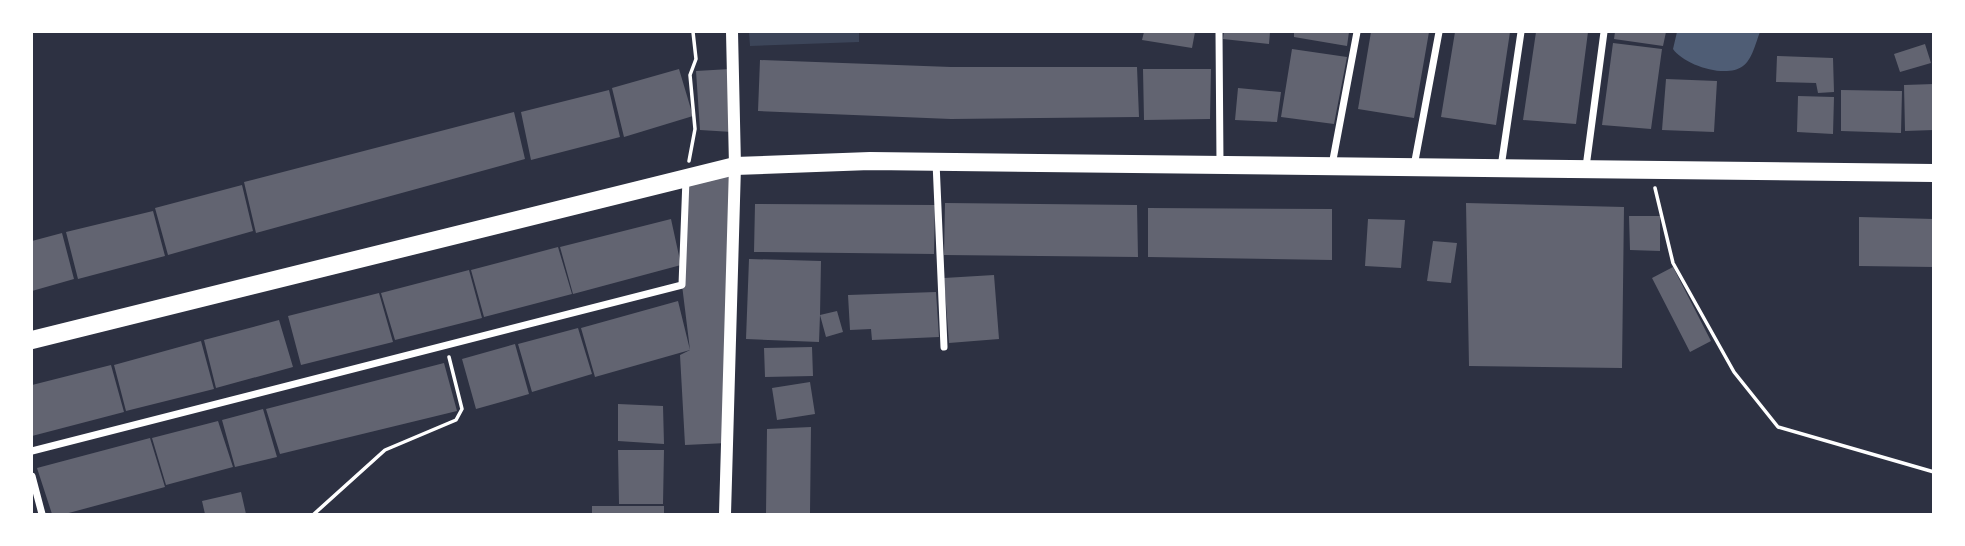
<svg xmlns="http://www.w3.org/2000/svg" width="1965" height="546" font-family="Roboto,sans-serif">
	<rect width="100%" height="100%" fill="#2d3142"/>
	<!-- green -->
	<path fill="#3c4559" d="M749,32H859V42L750,46Z"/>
	<!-- water -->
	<path fill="#4f5d75" d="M1677,32H1760C1756,42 1752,60 1743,66C1726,79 1684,65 1673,49Z"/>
	<!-- building -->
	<path fill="#626471" d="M1144,32H1195L1192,48L1142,40Z
		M1224,32H1270L1269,44L1223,39Z
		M1294,32H1349L1347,46L1294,37Z
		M1371,32H1429L1414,118L1358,109Z
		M1455,32H1510L1496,125L1441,117Z
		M1536,32H1588L1576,124L1523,120Z
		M1615,32H1666L1663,46L1614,39Z
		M1613,43L1662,49L1651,129L1602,125Z
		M1925,44L1931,63L1900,72L1894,54Z
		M1292,49L1347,57L1334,124L1281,117Z
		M1777,56L1833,58L1834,92L1818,93L1816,83L1776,82Z
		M760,60L951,67H1137L1139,117L951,119L758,111Z
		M679,69L693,116L624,137L612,88Z
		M730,69L732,132L700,130L696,71Z
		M1143,69H1211L1210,119L1144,120Z
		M1666,79L1717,81L1714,132L1662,130Z
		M1934,84V130L1905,131L1904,85Z
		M1238,88L1281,92L1277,122L1235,120Z
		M609,90L620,137L531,160L521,112Z
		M1841,90L1902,91L1901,133L1841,131Z
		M1798,96L1834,97L1833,134L1797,132Z
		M514,112L525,159L256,233L244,182Z
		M735,166L727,443L685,445L680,355L690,350L682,285L686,178Z
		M242,185L253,231L168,255L155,208Z
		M945,203L1137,205L1138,257L944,255Z
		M1466,203L1624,207L1622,368L1469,366Z
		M755,204L935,205L934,254L754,252Z
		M1148,208L1332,209V260L1148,257Z
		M153,211L165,256L78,279L66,232Z
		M1629,216H1660V251L1630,250Z
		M1859,217L1934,219V267L1859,266Z
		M671,219L681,265L573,294L560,247Z
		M1368,219L1405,220L1401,268L1365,266Z
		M62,233L74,279L32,291V241Z
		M1433,241L1457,243L1451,283L1427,281Z
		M558,247L572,294L484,317L471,270Z
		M749,259L821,261L820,315L837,311L843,332L826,337L820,315L819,342L746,339Z
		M1673,267L1711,341L1690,352L1652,278Z
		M469,270L482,318L395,340L381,293Z
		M994,275L999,339L949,343L944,278Z
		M936,292L939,337L872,340L871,329L850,330L848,295Z
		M379,293L393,342L301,365L288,316Z
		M678,301L690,350L595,377L581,328Z
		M279,320L293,367L216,388L204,340Z
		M578,328L592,374L532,392L518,344Z
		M201,341L214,389L126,411L114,365Z
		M515,344L529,394L476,409L462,359Z
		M812,347L813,376L765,377L764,348Z
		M444,363L457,411L280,454L266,409Z
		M111,365L124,412L32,436V385Z
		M810,382L815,414L777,420L772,388Z
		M618,404L663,406L664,444L618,441Z
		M263,409L277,457L235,467L222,420Z
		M218,421L233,467L166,485L152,438Z
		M811,427L810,514H766L767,429Z
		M150,438L165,487L65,514H52L37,468Z
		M618,450H664L663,504H619Z
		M241,492L246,514H205L202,501Z
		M592,506H664V514H592Z"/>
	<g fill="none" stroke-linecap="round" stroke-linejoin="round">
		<!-- path -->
		<path stroke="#fff" stroke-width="3.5" d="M689,161L695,129L690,75L696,59L693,32
			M1655,188L1673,263L1734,372L1778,427L1934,472
			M314,514L385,450L456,420L462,409L449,357"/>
		<!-- minor -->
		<path stroke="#fff" stroke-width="7" d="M1219,32L1220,164
			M936,162L944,347
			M1332,165L1357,32
			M1414,166L1439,32
			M1501,167L1521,32
			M1586,167L1604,32
			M32,451L682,285L686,179
			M32,476L42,514"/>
		<!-- tertiary -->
		<path stroke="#fff" stroke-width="12" d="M725,514L735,166L732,32"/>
		<!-- primary -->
		<path stroke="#fff" stroke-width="18" d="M32,340L735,166L870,161L1934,173"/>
	</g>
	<!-- border -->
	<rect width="1965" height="546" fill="none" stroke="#ffffff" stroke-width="66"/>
</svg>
